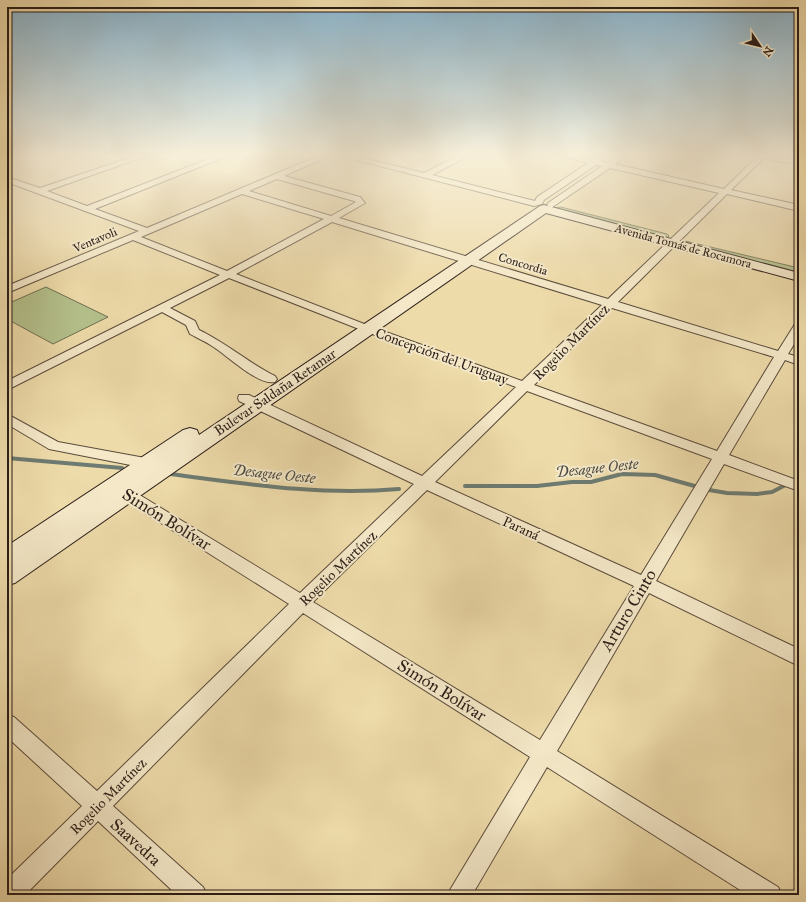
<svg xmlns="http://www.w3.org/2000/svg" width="806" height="902" font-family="'IM FELL Great Primer',serif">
	<rect width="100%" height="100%" fill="#eedbaa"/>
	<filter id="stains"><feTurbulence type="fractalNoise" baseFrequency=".005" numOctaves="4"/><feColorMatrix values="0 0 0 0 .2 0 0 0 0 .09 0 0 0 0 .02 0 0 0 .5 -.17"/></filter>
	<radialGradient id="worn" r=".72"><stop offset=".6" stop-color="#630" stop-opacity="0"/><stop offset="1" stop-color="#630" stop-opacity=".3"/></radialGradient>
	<!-- green -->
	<path fill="#b4c18c" stroke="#6f6f52" d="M561,207L667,234L669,236L667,238L554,208Z
		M685,241L799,268V274L683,243Z
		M46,287L108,317L53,344L7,319V304Z"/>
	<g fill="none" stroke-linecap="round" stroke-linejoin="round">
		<!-- stream -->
		<path stroke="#6d7b72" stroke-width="4" d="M7,458L122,468
			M170,474C247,484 322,496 399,489
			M465,486H537L572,482H591L622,474L655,475L709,490L727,493L757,494L772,492L799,478"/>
		<!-- street casing -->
		<g stroke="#5b4c3c" stroke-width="2">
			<path id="street" d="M135,156H146L47,191L87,206L216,156H227L95,209L147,228L318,156H329L284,176L360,197L365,203L339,218L608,299L719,193L610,168L551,208L547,205L548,203L602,166L596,165L544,200L542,204L534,206L341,156H354L424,173L458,156H468L432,175L535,201L537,197L588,163L563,156C573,156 581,158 591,159C594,160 597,158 601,158V161L607,163L617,156H626L615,164L724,189L758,156H775L799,161V165L764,158L731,190L799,205V211L727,194L618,302L778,351L795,324L799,323V336L788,354L799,357V365L785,360L729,455L799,481V491L724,464L656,581L799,649V666L649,593L557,751L778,887L782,895H748L547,767L472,895H447L530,757L303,613L113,806L203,887L207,895H177L98,821L25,895H7V879L82,806L7,737V715L14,717L97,791L289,604L115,494L113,490L115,486L120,485L125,486L300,593L414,484L239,401L238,398L239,395H249L422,476L516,387L364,331L229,278L170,308L195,321L199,330C226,343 249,363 275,376L277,379L275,382C258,386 227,355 212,346C205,341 197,338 190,334L186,325L162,312L7,390V381L220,275L133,240L7,293V286L139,231L7,182V177L40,188ZM277,179L354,201L356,202L331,216L249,191ZM242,194L324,219L227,271L141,237ZM332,222L602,305L522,381L372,327L236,274ZM612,308L774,357L717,451L534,385ZM527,391L712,459L641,575L435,482ZM427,490L634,586L540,740L313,602Z
				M7,414L58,442L156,460L161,462L163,465L161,468L156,470L49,449L7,424Z"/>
		</g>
		<!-- secondary casing -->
		<g stroke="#2a1d18" stroke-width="2">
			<path id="secondary" d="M544,205L799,273V281L546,213L15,583L7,585V546L183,430L190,428L197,430L199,435L540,206Z"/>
		</g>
		<!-- street -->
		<use href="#street" fill="#f4e8c8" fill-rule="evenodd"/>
		<!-- secondary -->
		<use href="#secondary" fill="#f4e8c8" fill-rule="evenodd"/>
	</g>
	<!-- sky -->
	<linearGradient id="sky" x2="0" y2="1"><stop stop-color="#89b6d1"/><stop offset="0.55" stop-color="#f7efd9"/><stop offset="1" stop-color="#f7efd9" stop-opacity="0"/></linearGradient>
	<rect width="806" height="282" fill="url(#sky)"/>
	<g text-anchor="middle" stroke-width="4" stroke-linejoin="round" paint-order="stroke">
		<!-- far-street labels -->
		<g font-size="12" fill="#2a1d18" stroke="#f4e8c8">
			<text transform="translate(95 240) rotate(-23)" y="4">Ventavoli</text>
			<text transform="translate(683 246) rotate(15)" y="4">Avenida Tomás de Rocamora</text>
			<text transform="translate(523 264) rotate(17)" y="4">Concordia</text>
		</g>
		<!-- street labels -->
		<g font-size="14" fill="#2a1d18" stroke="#f4e8c8">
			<text transform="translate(571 342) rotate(-45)" y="5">Rogelio Martínez</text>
			<text transform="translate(442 356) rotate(20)" y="5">Concepción del Uruguay</text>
			<text transform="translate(275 392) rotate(-34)" y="5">Bulevar Saldaña Retamar</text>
			<text transform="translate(521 528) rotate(24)" y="5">Paraná</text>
			<text transform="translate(338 568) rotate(-44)" y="5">Rogelio Martínez</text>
			<text transform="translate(108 796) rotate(-45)" y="5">Rogelio Martínez</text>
		</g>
		<!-- water labels -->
		<g font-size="15" font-style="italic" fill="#4c4c45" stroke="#f4e8c8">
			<text transform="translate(597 468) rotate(-6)" y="5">Desague Oeste</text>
			<text transform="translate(274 474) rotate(6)" y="5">Desague Oeste</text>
		</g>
		<!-- near-street labels -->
		<g font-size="17" fill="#2a1d18" stroke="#f4e8c8">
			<text transform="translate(167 519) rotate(32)" y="6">Simón Bolívar</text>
			<text transform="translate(628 610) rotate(-59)" y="6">Arturo Cinto</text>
			<text transform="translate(442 690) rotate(32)" y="6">Simón Bolívar</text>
			<text transform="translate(136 842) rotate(42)" y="6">Saavedra</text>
		</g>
	</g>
	<!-- margin -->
	<rect width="806" height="902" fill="none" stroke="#eedbaa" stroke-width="24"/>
	<rect x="8" y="8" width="790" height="886" fill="none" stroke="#2a1d18" stroke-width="2"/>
	<rect x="12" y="12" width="782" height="878" fill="none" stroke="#2a1d18"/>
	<!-- north arrow -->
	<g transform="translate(760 46) rotate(125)" stroke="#f4e8c8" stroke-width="3" paint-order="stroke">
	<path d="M0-3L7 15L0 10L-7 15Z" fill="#2a1d18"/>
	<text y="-6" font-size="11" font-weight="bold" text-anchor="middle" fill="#2a1d18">N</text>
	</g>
	<rect width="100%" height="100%" filter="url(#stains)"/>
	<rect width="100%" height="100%" fill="url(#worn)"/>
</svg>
